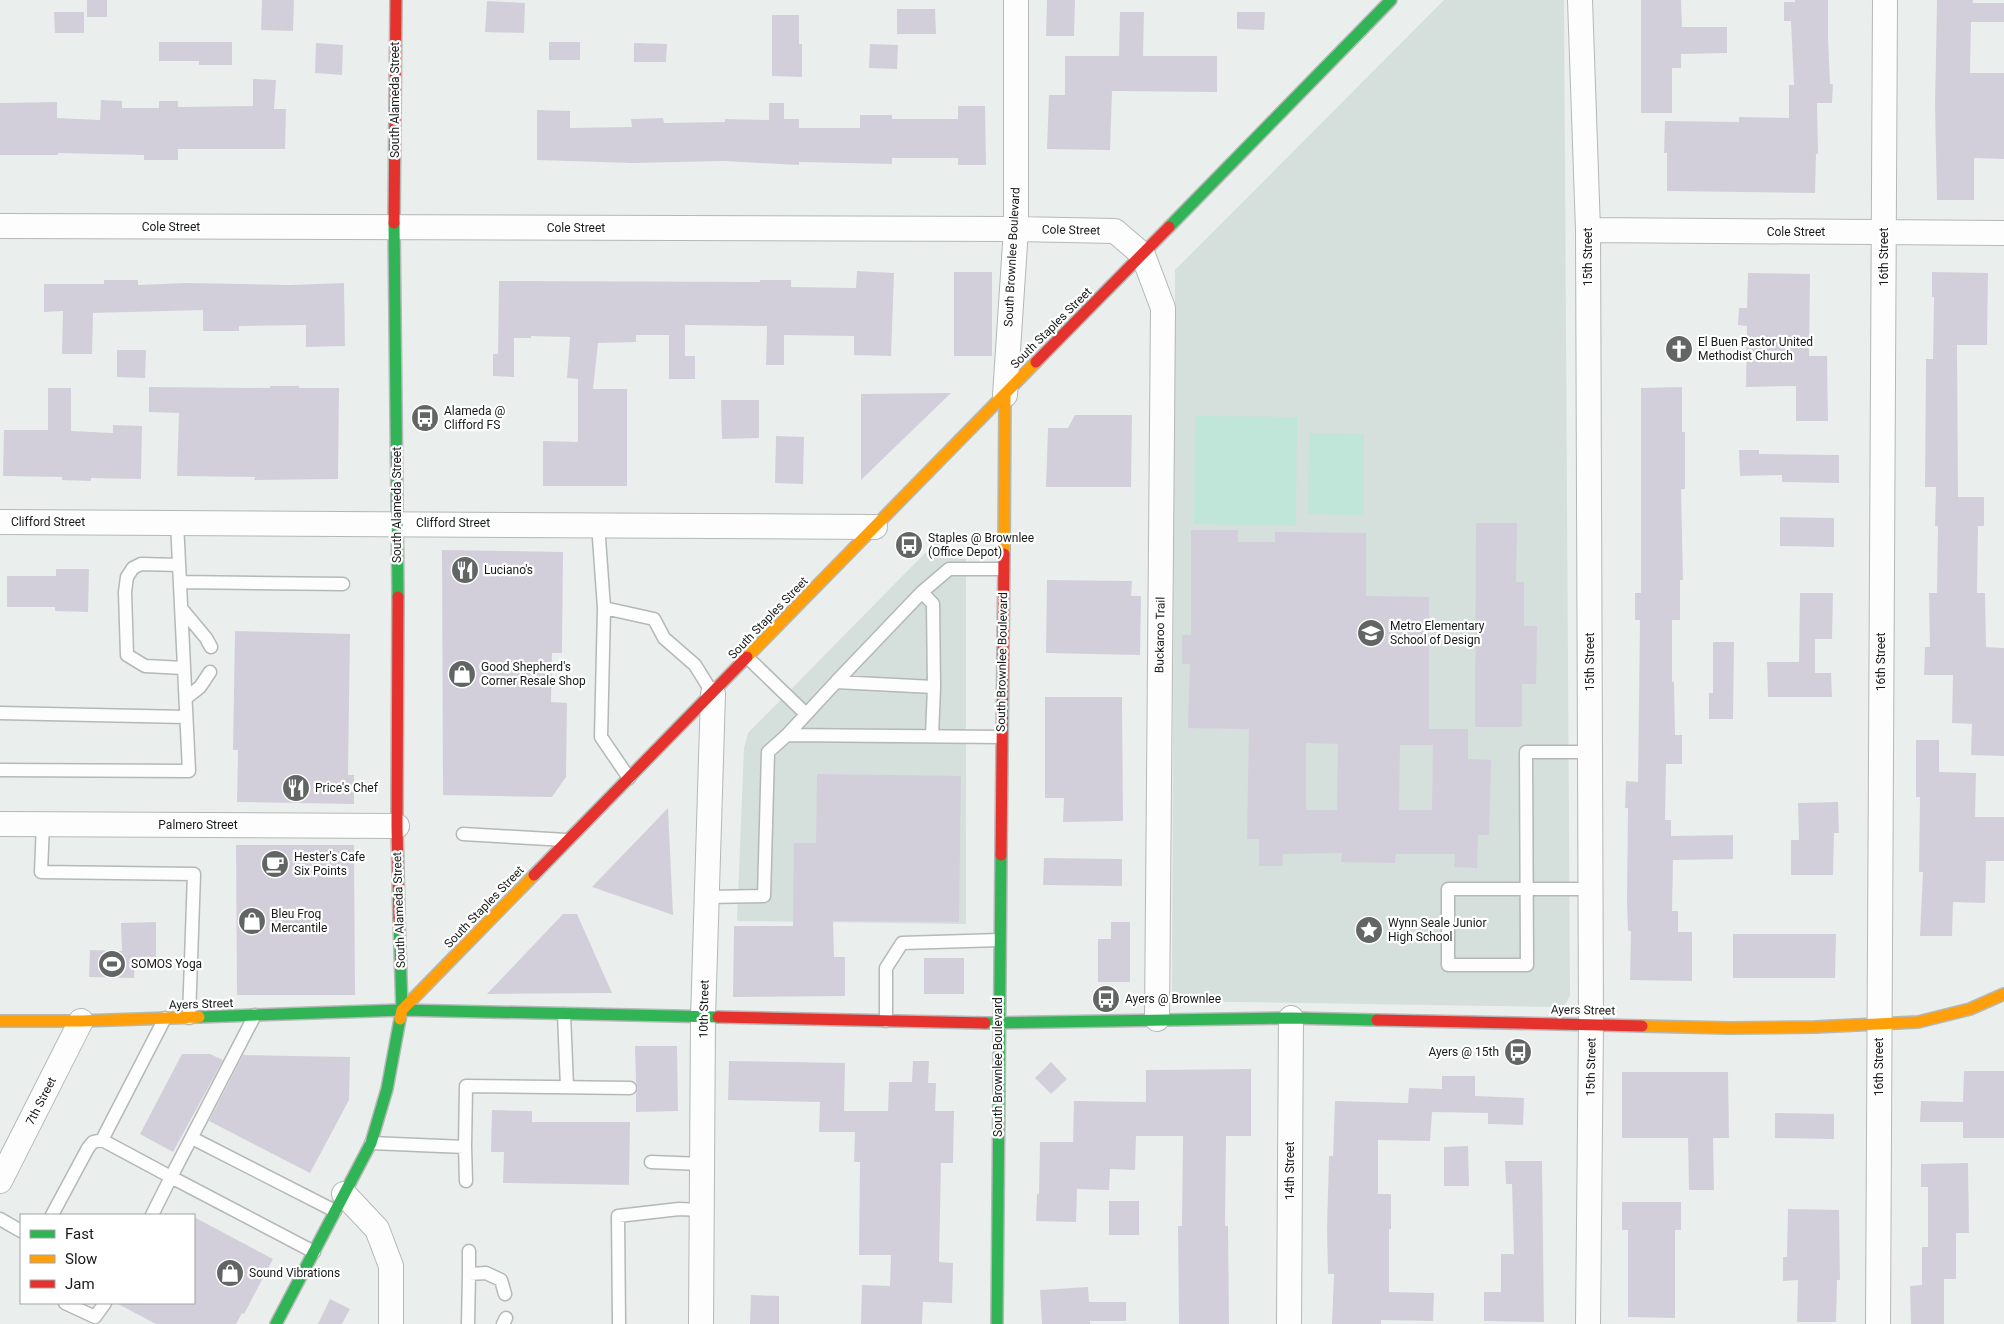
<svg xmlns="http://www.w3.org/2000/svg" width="2004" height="1324" font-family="Roboto,sans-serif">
	<rect width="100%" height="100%" fill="#eaefed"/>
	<!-- built -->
	<path fill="#d5dfdc" d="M1444,0H1564L1570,996L1564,1007L1172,1001L1175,270Z
		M936,542L953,558L966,559V924L737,921L744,748L748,733Z"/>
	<!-- green -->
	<path fill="#bfe6d9" d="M1195,416L1297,417L1296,526L1194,524Z
		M1309,433L1364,434V515L1308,514Z"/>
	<!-- building -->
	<path fill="#d3cfda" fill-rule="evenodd" d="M87,0H107V17H87Z
		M262,0H294L293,31L261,30Z
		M1047,0H1075L1074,36H1046Z
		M1641,0H1681L1682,27H1727V53L1681,54V68H1672V113H1641Z
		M1795,0H1828V38L1830,84H1833L1832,103H1817L1818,154H1816L1815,193L1667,191V153H1664L1665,121L1739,122V117L1789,118V85H1794L1791,21H1784V2H1795Z
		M1937,0H1973V3H2004V22H1971L1970,73H2004V159L1974,158V200H1937L1935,107Z
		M487,1L525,3L524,33L485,32Z
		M897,9H935L936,34H897Z
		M54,12H84V33H55Z
		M1120,12H1144L1143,56H1217V92L1112,91L1110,150L1047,149L1049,95H1065V56H1119Z
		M1237,12H1265L1264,30L1237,29Z
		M772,15H799V44H802V77L772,76Z
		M159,42H232V65H199V61H159Z
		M549,42H580V60H549Z
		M316,43L343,45L342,75L315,73Z
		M634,43L667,44L666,62H634Z
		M870,44L898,45L897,69L869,68Z
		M253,79L276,80L274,109H286L285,149H178V160H144V155L58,153V155H0V103L57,102V118L100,120L101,100L122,101V108H159V101H178V107L253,106Z
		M769,103H784V119H799V128H860V115H892V119H958V106H985L986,165H958V158H892V164L799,162V165L724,161L632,163L537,160V110L570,111V128L632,127L631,119L663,118L664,123L725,122V119L769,120Z
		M857,271L894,273L891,356L854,355V336L784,335V365H766L767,326L685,325V356H695V379H669V335H636V342L598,343L593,389H627V486H543V441L578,442V379L567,378L570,337L531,336V338H514V377L493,376V354H498L499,281L760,282V280H791V287L856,288Z
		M954,272H992V356H954Z
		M1932,272L1988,273L1987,345H1957L1958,497H1984V526H1978L1977,593H1985L1986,647L2004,648V756L1971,755L1972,724L1952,723L1953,675H1924L1925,647H1930L1929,593H1937L1938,526H1935L1936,487H1925L1926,359H1933L1934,297H1932Z
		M1748,273L1810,274L1809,356H1827L1828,421H1796V386L1746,387L1747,326L1738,325L1739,308H1747Z
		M104,280H138V285L187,283L290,285L344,283L345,346L306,347V325L239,326V331H203V310L93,313L92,354H62L63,311L44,312V284H104Z
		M117,350H146L145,378L117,377Z
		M270,386H299V388H339L338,479L254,480L255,477L177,476L179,413L149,412V387L270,388Z
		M1682,387V432H1685V489H1681L1683,580H1680V620H1672V682H1674L1675,735H1682V764H1666L1665,820H1671V836L1733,835V859L1673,860L1672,911H1678V932H1692V981L1630,980L1631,931H1628L1627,901L1628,808H1625L1626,781L1638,782L1640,620H1635V593H1641V388Z
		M48,388H71V431L113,433V425L142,426L141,479L91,478V481L62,480V477L3,476L4,430H48Z
		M951,393L861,480V394Z
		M721,400H759V438L722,439Z
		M1075,415H1132L1131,487H1046L1048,428H1068Z
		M776,436L804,437L803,484L775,483Z
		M1739,450H1759V454L1839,455V483L1782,482V475L1740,476Z
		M1780,517L1834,518V547L1780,546Z
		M1476,523H1517L1516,582H1524V626H1537L1536,684H1522V727H1475Z
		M1191,530H1238V542H1275V532L1366,533V596L1429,597V729H1468V759L1491,760L1489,835H1478L1477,868L1454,867L1455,854H1396L1395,863L1341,862L1342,853L1283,854L1282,866H1259V839H1247L1249,729L1188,728L1190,664H1182V635H1191ZM1306,743L1338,744L1337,810H1306ZM1400,745H1433L1432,810H1399Z
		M442,550L563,552L562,653H552L551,702L567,703L566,777L552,797L443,795Z
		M56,569H89L88,612L55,611V607H7V576H56Z
		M1047,580L1132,581L1131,596H1141L1140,655L1046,653Z
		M1800,593H1833L1832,639H1815V673H1831L1832,697H1768L1767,662H1799Z
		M235,631L350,634L348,775H354V804L237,802L238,750H233Z
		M1713,642H1734L1733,719H1709V693H1713Z
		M1045,697H1122L1123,821L1063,822L1064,798H1045Z
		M1916,740H1939V772L1976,773L1975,817H2004V861H1986L1985,903L1953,902L1952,936H1920L1923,872H1919L1920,797H1916Z
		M817,774L961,776L959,922L833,921L834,957H845V996L733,997L734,926H793L794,843H816Z
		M1838,802L1839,833H1834L1833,875H1791V840H1799L1798,803Z
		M668,808L673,915L592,887Z
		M236,845H354L355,995H237Z
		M1044,858L1122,859V886L1043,885Z
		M563,914H577L612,993L487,994Z
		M156,922V957H135L134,978L89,977L90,950L122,951L121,923Z
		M1111,922H1130V982H1098V939H1111Z
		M1733,934H1836L1835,978H1733Z
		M924,958H964V994H924Z
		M635,1046H677L678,1111L636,1112V1094L638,1088L636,1082Z
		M182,1054H210L223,1060L173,1152L140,1134Z
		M243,1055L350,1057L349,1100L310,1173L209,1121Z
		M729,1061L845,1063L844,1111H888L889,1082H912L913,1061H929L928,1083H936L935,1111H954L953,1163H941L939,1262L953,1263L952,1303L923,1302L922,1324H861L862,1285L890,1286L891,1255H859L860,1162H854L855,1132H819L820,1102L728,1100Z
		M1051,1062L1067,1079L1051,1094L1035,1078Z
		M1251,1069V1136H1226L1225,1226H1228L1229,1324H1179L1178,1226H1182L1183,1136H1136L1135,1170L1110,1169L1109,1190L1077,1189L1076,1222L1036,1221L1037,1194H1039L1040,1142H1073L1074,1101L1146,1102V1070Z
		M1964,1071H2004V1138H1963V1122H1920L1921,1101L1963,1102Z
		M1622,1072H1728L1729,1138H1713L1714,1190H1689L1688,1138H1622Z
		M1442,1076H1475V1096L1524,1098L1523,1125L1488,1124V1113L1432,1112L1430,1141L1378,1140V1194H1391V1229H1389V1292L1434,1293L1433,1321L1381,1320V1324H1332L1334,1274H1328L1327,1229L1329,1156H1333L1335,1101L1408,1103L1409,1088L1442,1089Z
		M492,1110L532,1111V1122H630L629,1185L503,1183L504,1152H491Z
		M1775,1113L1834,1114V1139L1775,1138Z
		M1468,1146L1469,1186H1444V1147Z
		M1505,1161H1542L1544,1322L1484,1321V1292H1501V1254H1514L1512,1184H1506Z
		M1968,1163L1969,1233H1956V1279H1944V1324H1911L1910,1286L1922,1285V1247H1928V1187H1921V1164Z
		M1109,1201H1139V1235H1109Z
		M1622,1202H1681V1230H1675V1318L1628,1317V1230H1622Z
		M1788,1209L1839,1210L1840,1280H1837L1836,1322H1797L1798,1280L1783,1281V1257H1787Z
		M194,1217L273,1259L244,1314L242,1313L236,1324H156L116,1303H194Z
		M1088,1287L1089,1302H1126V1321H1090V1324H1042L1040,1290Z
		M751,1295L779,1296V1324H750Z
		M330,1299L350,1309L342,1324H318Z"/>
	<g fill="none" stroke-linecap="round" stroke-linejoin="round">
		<!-- lane casing -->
		<g stroke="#b4b8b7" stroke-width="15">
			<path id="lane" d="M598,524L604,608
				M179,565L141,564L133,568L127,577L125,592L127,655L145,666L184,668
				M180,582L343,584
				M181,608L206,638L211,647
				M748,658L806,714
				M836,682L922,592
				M186,698L200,687L210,672
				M0,713L186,717
				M787,735L836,682L934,687L933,604L922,592L949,569H1003
				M932,736L934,687
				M1590,752H1526L1527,965H1448V889H1591
				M0,770L189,771L177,522
				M629,778L601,737L604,608L654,619L664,638L695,665L713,694
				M43,824L41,872L194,874L189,1018
				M463,834L566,840
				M707,897L764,896L768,752L787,735L1001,737
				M564,1014L567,1087
				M255,1015L171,1177L314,1252
				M886,1021V968L902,943L999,940
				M192,1138L335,1211
				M102,1140L165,1018
				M371,1143L465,1147L466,1086L630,1088
				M465,1147L466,1181
				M651,1162L702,1164
				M52,1215L88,1148L93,1142L102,1140L171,1177L152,1215
				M0,1219L21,1231
				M469,1251V1274
				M65,1303L95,1317L105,1303
				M468,1324L469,1274L486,1273L501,1280L505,1294
				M503,1324L506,1318
				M619,1324L618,1216L679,1209L702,1210"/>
		</g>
		<!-- street casing -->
		<g stroke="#b4b8b7" stroke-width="26">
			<path id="street" d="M1580,0L1588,230L1591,1024L1588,1324
				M0,226L1016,229L1115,231L1143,255L1163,308L1157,1019
				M1588,230L2004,233
				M1005,395L1016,229V0
				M0,522L875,527
				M0,824L397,826
				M0,1181L81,1021
				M344,1194L377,1229L391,1266V1324
				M701,1324L703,1018L713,694
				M1289,1324L1291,1018
				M1878,1324L1885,0"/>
		</g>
		<!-- fast casing -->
		<g stroke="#b4b8b7" stroke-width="14">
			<path id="fast" d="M394,223L398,597
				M1169,227L1391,0
				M399,918L402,1010
				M199,1017L402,1010L718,1017
				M985,1023L1291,1018L1377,1020
				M276,1324L371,1143L387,1089L400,1019
				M997,1324L1001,855"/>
		</g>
		<!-- slow casing -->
		<g stroke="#b4b8b7" stroke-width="14">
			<path id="slow" d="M1004,554L1005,395
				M747,657L1036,362
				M400,1019L402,1010L534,875
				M0,1021H81L199,1017
				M1642,1026L1729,1028L1815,1027L1918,1022L1970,1009L2004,994"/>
		</g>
		<!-- jam casing -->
		<g stroke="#b4b8b7" stroke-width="14">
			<path id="jam" d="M394,223L396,0
				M1036,362L1169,227
				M398,597L397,826L399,918
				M1001,855L1004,554
				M534,875L747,657
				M718,1017L985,1023
				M1377,1020L1642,1026"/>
		</g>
		<!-- lane -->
		<use href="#lane" stroke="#fcfdfc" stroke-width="12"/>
		<!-- street -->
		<use href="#street" stroke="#fcfdfc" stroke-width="24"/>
		<!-- fast -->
		<use href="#fast" stroke="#30b455" stroke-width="11"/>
		<!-- slow -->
		<use href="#slow" stroke="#ff9f0a" stroke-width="11"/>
		<!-- jam -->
		<use href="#jam" stroke="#e5322d" stroke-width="11"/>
	</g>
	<!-- icons -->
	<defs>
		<g id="church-disc" transform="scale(1.4375)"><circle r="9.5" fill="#616563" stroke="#fff"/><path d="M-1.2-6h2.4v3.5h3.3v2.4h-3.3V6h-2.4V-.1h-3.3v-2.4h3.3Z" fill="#fff"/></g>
		<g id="bus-disc" transform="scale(1.4375)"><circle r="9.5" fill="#616563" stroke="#fff"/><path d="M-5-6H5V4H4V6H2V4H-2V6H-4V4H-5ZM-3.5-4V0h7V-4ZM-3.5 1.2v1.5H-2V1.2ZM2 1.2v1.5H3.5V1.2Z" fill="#fff"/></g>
		<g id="restaurant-disc" transform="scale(1.4375)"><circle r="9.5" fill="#616563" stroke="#fff"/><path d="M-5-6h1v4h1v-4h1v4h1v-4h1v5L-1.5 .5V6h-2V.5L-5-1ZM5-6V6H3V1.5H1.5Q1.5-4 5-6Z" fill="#fff"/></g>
		<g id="school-disc" transform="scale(1.4375)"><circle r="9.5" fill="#616563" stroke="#fff"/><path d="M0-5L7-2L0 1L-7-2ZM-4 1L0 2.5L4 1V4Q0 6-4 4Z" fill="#fff"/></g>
		<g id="shop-disc" transform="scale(1.4375)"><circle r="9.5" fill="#616563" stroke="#fff"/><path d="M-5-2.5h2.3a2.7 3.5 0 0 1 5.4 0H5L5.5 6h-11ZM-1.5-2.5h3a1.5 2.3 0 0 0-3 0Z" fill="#fff"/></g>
		<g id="cafe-disc" transform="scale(1.4375)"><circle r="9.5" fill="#616563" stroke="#fff"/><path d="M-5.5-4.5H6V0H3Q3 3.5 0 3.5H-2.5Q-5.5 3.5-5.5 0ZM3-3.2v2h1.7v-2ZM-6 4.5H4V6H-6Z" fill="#fff"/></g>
		<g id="sight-disc" transform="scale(1.4375)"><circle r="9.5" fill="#616563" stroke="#fff"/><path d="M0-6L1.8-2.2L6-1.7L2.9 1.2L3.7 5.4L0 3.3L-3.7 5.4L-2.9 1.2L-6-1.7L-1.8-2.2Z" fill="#fff"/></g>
		<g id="stadium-disc" transform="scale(1.4375)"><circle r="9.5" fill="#616563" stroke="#fff"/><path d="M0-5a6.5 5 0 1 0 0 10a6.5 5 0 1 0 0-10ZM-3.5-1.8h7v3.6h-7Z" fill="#fff"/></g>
	</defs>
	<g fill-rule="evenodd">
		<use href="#church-disc" x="1679" y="349"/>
		<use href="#bus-disc" x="425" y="418"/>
		<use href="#bus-disc" x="909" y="545"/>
		<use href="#restaurant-disc" x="465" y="570"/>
		<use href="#school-disc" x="1371" y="633"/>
		<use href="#shop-disc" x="462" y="674"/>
		<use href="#restaurant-disc" x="296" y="788"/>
		<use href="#cafe-disc" x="275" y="864"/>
		<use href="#shop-disc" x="252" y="921"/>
		<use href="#sight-disc" x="1369" y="930"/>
		<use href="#stadium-disc" x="112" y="964"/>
		<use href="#bus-disc" x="1106" y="999"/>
		<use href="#bus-disc" x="1518" y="1052"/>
		<use href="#shop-disc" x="230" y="1273"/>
	</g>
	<g text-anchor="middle" stroke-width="4.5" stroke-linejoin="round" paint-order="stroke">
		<!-- street labels -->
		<g font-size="12" fill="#171a19" stroke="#fff">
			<text transform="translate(395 100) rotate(-90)" y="4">South Alameda Street</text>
			<text x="171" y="231">Cole Street</text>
			<text x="576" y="232">Cole Street</text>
			<text transform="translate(1071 230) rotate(1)" y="4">Cole Street</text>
			<text x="1796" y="236">Cole Street</text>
			<text transform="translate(1012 257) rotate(-87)" y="4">South Brownlee Boulevard</text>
			<text transform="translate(1588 257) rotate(-90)" y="4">15th Street</text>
			<text transform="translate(1884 257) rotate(-90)" y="4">16th Street</text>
			<text transform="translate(1051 328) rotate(-45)" y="4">South Staples Street</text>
			<text transform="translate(397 505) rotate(-90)" y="4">South Alameda Street</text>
			<text x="48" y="526">Clifford Street</text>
			<text x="453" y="527">Clifford Street</text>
			<text transform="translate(768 618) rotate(-46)" y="4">South Staples Street</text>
			<text transform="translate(1160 635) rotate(-89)" y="4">Buckaroo Trail</text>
			<text transform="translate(1002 662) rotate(-89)" y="4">South Brownlee Boulevard</text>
			<text transform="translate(1590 662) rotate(-90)" y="4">15th Street</text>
			<text transform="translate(1881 662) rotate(-90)" y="4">16th Street</text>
			<text x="198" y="829">Palmero Street</text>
			<text transform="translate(484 907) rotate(-46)" y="4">South Staples Street</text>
			<text transform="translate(399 910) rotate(-92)" y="4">South Alameda Street</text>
			<text transform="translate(201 1004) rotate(-2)" y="4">Ayers Street</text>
			<text transform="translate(704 1009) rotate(-89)" y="4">10th Street</text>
			<text transform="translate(1583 1010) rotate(1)" y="4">Ayers Street</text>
			<text transform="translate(998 1067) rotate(-90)" y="4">South Brownlee Boulevard</text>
			<text transform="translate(1591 1067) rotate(-89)" y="4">15th Street</text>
			<text transform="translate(1879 1067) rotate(-90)" y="4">16th Street</text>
			<text transform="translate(41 1101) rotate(-63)" y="4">7th Street</text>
			<text transform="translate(1290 1171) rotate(-90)" y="4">14th Street</text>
		</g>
		<!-- poi labels -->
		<g font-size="12" fill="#171a19" stroke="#fff" text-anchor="start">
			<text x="1698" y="346">El Buen Pastor United<tspan x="1698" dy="14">Methodist Church</tspan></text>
			<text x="444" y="415">Alameda @<tspan x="444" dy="14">Clifford FS</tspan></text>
			<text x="928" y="542">Staples @ Brownlee<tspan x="928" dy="14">(Office Depot)</tspan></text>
			<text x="484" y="574">Luciano's</text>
			<text x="1390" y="630">Metro Elementary<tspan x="1390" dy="14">School of Design</tspan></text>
			<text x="481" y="671">Good Shepherd's<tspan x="481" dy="14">Corner Resale Shop</tspan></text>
			<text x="315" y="792">Price's Chef</text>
			<text x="294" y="861">Hester's Cafe<tspan x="294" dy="14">Six Points</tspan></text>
			<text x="271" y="918">Bleu Frog<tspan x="271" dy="14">Mercantile</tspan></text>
			<text x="1388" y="927">Wynn Seale Junior<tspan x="1388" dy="14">High School</tspan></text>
			<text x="131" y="968">SOMOS Yoga</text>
			<text x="1125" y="1003">Ayers @ Brownlee</text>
			<text x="1499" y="1056" text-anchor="end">Ayers @ 15th</text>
			<text x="249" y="1277">Sound Vibrations</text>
		</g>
	</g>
	<!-- legend -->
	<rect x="20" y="1214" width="175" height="90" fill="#ffffff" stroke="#a2a3a3"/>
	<rect x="30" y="1230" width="25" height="8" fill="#30b455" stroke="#a2a3a3"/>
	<text x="65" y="1239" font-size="15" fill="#171a19">Fast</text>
	<rect x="30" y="1255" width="25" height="8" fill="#ff9f0a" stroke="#a2a3a3"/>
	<text x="65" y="1264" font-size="15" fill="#171a19">Slow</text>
	<rect x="30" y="1280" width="25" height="8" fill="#e5322d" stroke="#a2a3a3"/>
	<text x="65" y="1289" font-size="15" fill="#171a19">Jam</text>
</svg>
